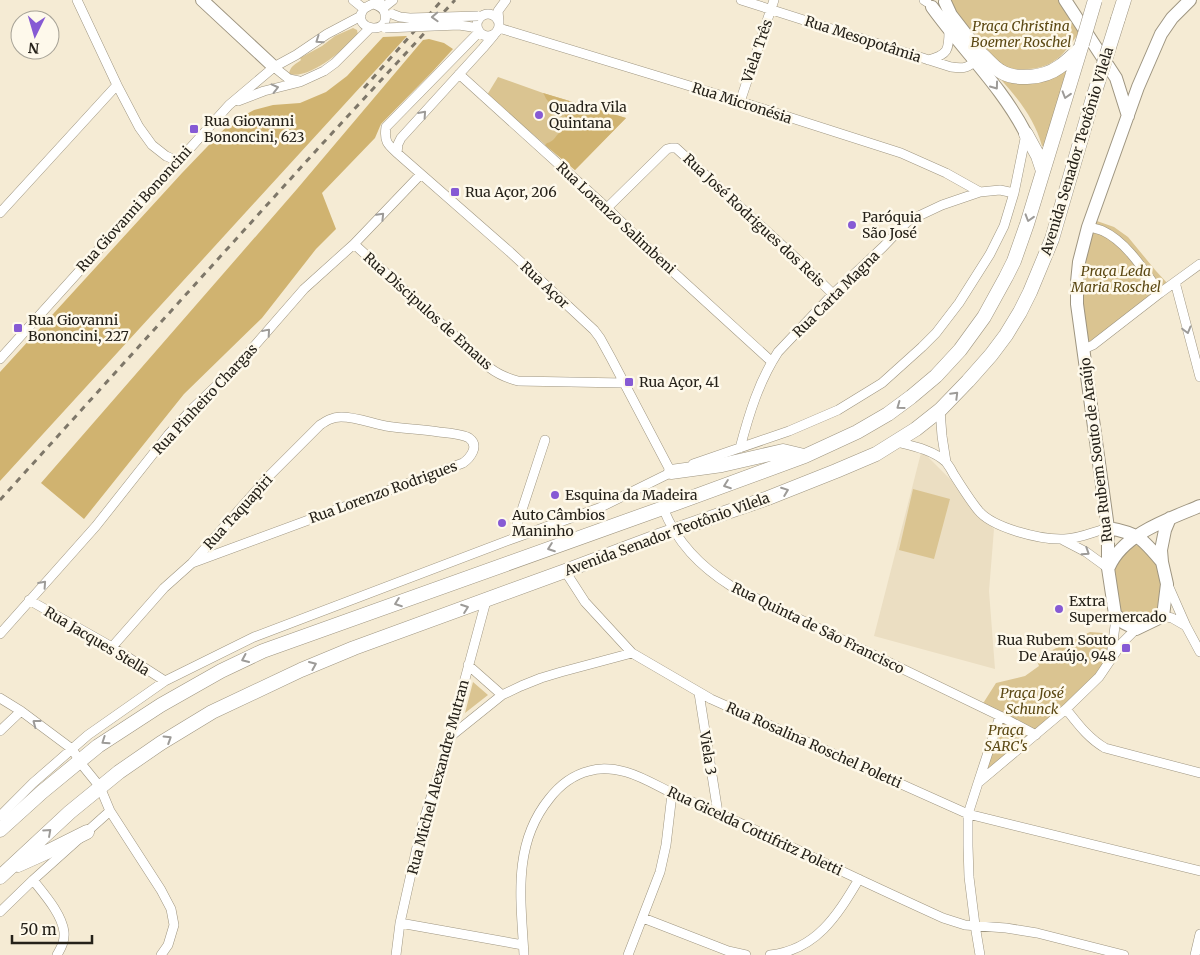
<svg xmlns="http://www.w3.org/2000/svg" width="1200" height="955" font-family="Merriweather,serif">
	<rect width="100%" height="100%" fill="#f5ebd4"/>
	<!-- built -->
	<path fill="#ebdec2" d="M921,453L927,456L951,480L974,513L994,529L989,591L995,669L874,636Z"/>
	<!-- green -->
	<path fill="#dac491" d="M949,0H1068L1081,30C1065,52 1056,68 1027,69C1018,70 1008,69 1001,64C991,58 984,47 977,38C968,27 959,16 950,5Z
		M353,28L357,30L358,35C344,49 310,80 289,74C290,66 296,64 301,60L300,58L322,46L335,36Z
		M984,61L1001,73L1066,71L1063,86L1045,145L1044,146H1042C1033,112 1007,86 984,61Z
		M498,77L543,93L626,118L575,170L487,95Z
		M1094,220L1114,227L1128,237L1156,271L1168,284L1098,338L1087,342L1080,283Z
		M913,489L950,499L934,559L899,550Z
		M1136,545L1142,547L1155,558L1166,582L1159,616L1136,625L1120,619L1111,561L1129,546Z
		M1090,632L1103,633L1111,638L1106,665L1035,733L982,705L996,683L1025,676L1039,666L1035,656L1046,653Z
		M473,682L488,695L465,713Z
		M996,715L1033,736L980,780Z"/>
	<!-- forest -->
	<path fill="#d0b370" d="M406,36H407L0,481V372L182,173L230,123L254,110L273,105L300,103L326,92L347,76L383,37Z
		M429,39L444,43L453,49L433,71L381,124L375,138L322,193L336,229L316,249L262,318L184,394L84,519L41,483L297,189L423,40Z
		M543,93L626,118L575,170L545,145L547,143C553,142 555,137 559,133C562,130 566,128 567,124C570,114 552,106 547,100C545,98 545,95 543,93Z"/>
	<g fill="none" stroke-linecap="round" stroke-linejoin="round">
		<!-- street casing -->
		<g stroke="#9e9580" stroke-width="10">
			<path id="street" d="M77,0L117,85L139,127L152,145L166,156L178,161
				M353,0L364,9
				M741,0L951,67C965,69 968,68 979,58
				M924,0L927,2
				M374,4C379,6 384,8 385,14C390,36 351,30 363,10C367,5 375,4 380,0
				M383,8L393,0
				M477 25a11 11 0 1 1 22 0a11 11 0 1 1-22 0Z
				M499,22L498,11L506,0
				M499,28L726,97L901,153L946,173L980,192
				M479,32L386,127C384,141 387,144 397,153L510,252L594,330L600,338L611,358L671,472
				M928,60C948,55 949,50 949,30
				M274,67L289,79L299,81
				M459,74L607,208L670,269L772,362
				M238,101L264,91L300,82L324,71L335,63L370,28
				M740,102L774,0
				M397,153L398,144L401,138L483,48L494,35
				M607,208L667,149L671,148H676L797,259L833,294
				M0,213L117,85
				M1088,227C1093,228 1099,229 1103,231C1127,242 1145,272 1160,293
				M354,244L490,368C499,375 507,378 518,381L623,383
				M1175,282L1200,377
				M1084,349L1093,345L1160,293L1200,264
				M0,359L229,105L274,67L296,55L327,34L361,16
				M940,410L942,436L946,462
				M897,442C913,446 933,450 946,462C949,466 952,471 954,475C962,487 969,499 978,510C992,528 1041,540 1064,539C1079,539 1093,532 1108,528
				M740,448C749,414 759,381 778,352L833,294L883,247L908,221L942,205L980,192L1000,190L1014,193
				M693,464L789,431L838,410L882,383L922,347L936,333L959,303L990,254L1004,226L1014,193L1026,134
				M663,508C677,543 700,566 731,586L1000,716L1036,735
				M519,536L517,525L545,440
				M1063,540L1086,552L1108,568
				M565,571L585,602L632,653L711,699L968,814L1200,871
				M1168,585L1186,626L1200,652
				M29,600L112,647L165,681
				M1163,616L1172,618L1186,626
				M0,634L96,526L168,435L193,408L237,366L304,289L354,244L421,174
				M112,647L164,588L192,563L270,475L320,425C326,421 332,417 341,417C356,417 371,423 386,426C404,429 422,429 439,432C447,433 463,434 469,438C480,446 470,458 463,463L192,563
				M1111,657L1115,626V614
				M468,665L502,695
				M699,693L718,813
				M0,698L21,711L72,749L83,766L100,787L110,811L161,890L171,909L174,925L168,945L161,955
				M1066,709C1078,724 1088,738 1105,748L1200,773
				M0,731L21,711
				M451,736L502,695L521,686L541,678L561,672L632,653
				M978,783L1000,716
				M0,816L33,783L88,735L165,681L254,637L512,539L599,508L676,470
				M33,880C44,894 62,914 64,932C65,941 61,948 57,955
				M0,912L33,880L110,811
				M643,918L728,951L746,955
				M400,923L523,945
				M396,955L400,923L421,829L432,794L451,736L458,705L486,601
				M524,955C521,900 512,845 549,799C559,786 573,775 589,771C601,767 615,769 626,772C647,778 665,791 685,799C726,816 766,835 806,854C851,876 897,897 943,918L965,925L1006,928L1037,933L1124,955
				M628,955L660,872L666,845L672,794
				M770,955C816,950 837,916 859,879
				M980,955L975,925L969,877L968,846V814L978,783L1066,709L1099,677L1122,643L1136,629
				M1195,955L1200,934"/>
		</g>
		<!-- secondary casing -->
		<g stroke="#9e9580" stroke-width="14">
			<path id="secondary" d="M202,0L274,67
				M1065,0L1116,78L1128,116
				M945,2L951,15L982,55
				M932,7C962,49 1003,88 1026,134
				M1170,518L1165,530L1161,550L1162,562L1167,584L1163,616L1136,629L1124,623L1115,614L1108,568V528L1077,304V282L1079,262L1088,227L1138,87L1161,34L1172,18L1190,0
				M1108,528C1138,533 1143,539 1162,562
				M1109,567C1123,534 1169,519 1200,506"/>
		</g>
		<!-- primary casing -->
		<g stroke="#9e9580" stroke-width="15">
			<path id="primary" d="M1118,19L1124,0
				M982,55C988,60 993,67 1000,71C1016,81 1044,78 1059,67C1067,62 1073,55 1080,49
				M1026,134L1038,156L1043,171
				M671,472L722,465L783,451L804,456
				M0,830L42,792L98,746L161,705L221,671L263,651L663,508L805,456L857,432L888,414L911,397L936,376L960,350L984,317L1006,277L1014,261L1027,224L1082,44
				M18,865L47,852L87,832
				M0,877L70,812L119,772L161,743L212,712L301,670L354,648L565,571L661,535L768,498L836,471L876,454L916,429L940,410L968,381L991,355L1006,335L1020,312L1030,292L1052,239L1093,98"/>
		</g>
		<!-- street -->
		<use href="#street" stroke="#fff" stroke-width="9"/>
		<!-- secondary -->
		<use href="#secondary" stroke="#fff" stroke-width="12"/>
		<!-- primary -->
		<use href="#primary" stroke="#fff" stroke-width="14"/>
		<!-- rail -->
		<path stroke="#7e7769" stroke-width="3" stroke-dasharray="6 6" stroke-linecap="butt" d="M364,88L442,0
			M0,500L323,143L455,0"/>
		<!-- street-bridge casing -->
		<g stroke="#9e9580" stroke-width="10" stroke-linecap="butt">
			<path id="street-bridge" d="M392,14L400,17L410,18L478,16
				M385,28L459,25L472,27"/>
		</g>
		<!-- primary-bridge casing -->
		<g stroke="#9e9580" stroke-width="15" stroke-linecap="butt">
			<path id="primary-bridge" d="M1082,44L1095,0
				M1093,98L1118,19"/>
		</g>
		<!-- street-bridge -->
		<use href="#street-bridge" stroke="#fff" stroke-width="9"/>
		<!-- primary-bridge -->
		<use href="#primary-bridge" stroke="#fff" stroke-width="14"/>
	</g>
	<!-- one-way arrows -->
	<defs><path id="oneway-chevron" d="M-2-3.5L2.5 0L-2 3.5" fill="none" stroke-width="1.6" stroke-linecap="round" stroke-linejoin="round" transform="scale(1.25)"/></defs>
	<g stroke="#9d9b98">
		<use href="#oneway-chevron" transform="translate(435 17) rotate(178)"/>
		<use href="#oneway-chevron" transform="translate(319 40) rotate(145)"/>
		<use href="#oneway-chevron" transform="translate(995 86) rotate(54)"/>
		<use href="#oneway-chevron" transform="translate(275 88) rotate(-14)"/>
		<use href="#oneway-chevron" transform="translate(1066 95) rotate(107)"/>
		<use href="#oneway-chevron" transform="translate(423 114) rotate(-48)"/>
		<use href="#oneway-chevron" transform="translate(381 216) rotate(-46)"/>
		<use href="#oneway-chevron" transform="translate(1029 218) rotate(107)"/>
		<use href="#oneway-chevron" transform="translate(1187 330) rotate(75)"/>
		<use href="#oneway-chevron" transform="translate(267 332) rotate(-49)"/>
		<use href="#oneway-chevron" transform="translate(955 395) rotate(-45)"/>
		<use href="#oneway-chevron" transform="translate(900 406) rotate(144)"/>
		<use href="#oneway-chevron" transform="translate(727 485) rotate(160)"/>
		<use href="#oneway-chevron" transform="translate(785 491) rotate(-21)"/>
		<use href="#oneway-chevron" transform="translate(551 548) rotate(160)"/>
		<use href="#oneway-chevron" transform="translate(1086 552) rotate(33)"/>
		<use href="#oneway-chevron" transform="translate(43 584) rotate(-48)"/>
		<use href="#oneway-chevron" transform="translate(398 603) rotate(160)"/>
		<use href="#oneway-chevron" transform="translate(465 608) rotate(-20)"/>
		<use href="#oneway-chevron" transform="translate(245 659) rotate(156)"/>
		<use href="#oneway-chevron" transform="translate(313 665) rotate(-23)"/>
		<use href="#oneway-chevron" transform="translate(36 723) rotate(-143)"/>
		<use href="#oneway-chevron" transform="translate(168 739) rotate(-32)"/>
		<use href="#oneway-chevron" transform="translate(105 741) rotate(146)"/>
		<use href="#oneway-chevron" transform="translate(48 832) rotate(-42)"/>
	</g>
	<!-- markers -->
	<g fill="#865ad4" stroke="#fef9eb" stroke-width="2">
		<circle cx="539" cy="115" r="5"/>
		<rect x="189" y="124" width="10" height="10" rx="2.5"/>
		<rect x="450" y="187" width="10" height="10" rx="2.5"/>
		<circle cx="852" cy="225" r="5"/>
		<rect x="13" y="323" width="10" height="10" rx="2.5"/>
		<rect x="624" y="377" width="10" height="10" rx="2.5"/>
		<circle cx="555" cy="495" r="5"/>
		<circle cx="502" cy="523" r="5"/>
		<circle cx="1059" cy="609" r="5"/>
		<rect x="1121" y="643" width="10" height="10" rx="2.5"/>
	</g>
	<g text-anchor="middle" stroke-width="5" stroke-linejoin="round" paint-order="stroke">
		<!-- park labels -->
		<g font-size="14" font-style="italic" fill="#5b4813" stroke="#fef9eb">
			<text x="1021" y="31">Praça Christina<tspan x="1021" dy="16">Boemer Roschel</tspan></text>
			<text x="1116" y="276">Praça Leda<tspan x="1116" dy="16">Maria Roschel</tspan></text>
			<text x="1032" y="698">Praça José<tspan x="1032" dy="16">Schunck</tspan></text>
			<text x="1006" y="735">Praça<tspan x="1006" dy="16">SARC's</tspan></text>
		</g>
		<!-- street labels -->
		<g font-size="14" fill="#252119" stroke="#fef9eb">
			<text transform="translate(863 39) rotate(18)" y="5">Rua Mesopotâmia</text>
			<text transform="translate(757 51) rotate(-71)" y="5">Viela Três</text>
			<text transform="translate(742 103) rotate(18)" y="5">Rua Micronésia</text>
			<text transform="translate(1077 151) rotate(-73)" y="5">Avenida Senador Teotônio Vilela</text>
			<text transform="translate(134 209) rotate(-48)" y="5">Rua Giovanni Bononcini</text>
			<text transform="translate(616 218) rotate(43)" y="5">Rua Lorenzo Salimbeni</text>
			<text transform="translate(754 220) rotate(43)" y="5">Rua José Rodrigues dos Reis</text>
			<text transform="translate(545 285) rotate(43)" y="5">Rua Açor</text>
			<text transform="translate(836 294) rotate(-45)" y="5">Rua Carta Magna</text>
			<text transform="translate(428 311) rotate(42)" y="5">Rua Discipulos de Emaus</text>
			<text transform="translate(205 399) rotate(-47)" y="5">Rua Pinheiro Chargas</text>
			<text transform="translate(1096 450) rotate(-97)" y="5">Rua Rubem Souto de Araújo</text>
			<text transform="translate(383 492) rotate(-20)" y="5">Rua Lorenzo Rodrigues</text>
			<text transform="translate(238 512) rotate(-48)" y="5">Rua Taquapiri</text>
			<text transform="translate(667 534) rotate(-20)" y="5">Avenida Senador Teotônio Vilela</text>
			<text transform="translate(818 628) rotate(26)" y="5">Rua Quinta de São Francisco</text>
			<text transform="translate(97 641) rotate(31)" y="5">Rua Jacques Stella</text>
			<text transform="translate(814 745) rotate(24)" y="5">Rua Rosalina Roschel Poletti</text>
			<text transform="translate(708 753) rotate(81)" y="5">Viela 3</text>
			<text transform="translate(438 777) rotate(-75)" y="5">Rua Michel Alexandre Mutran</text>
			<text transform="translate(755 831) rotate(25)" y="5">Rua Gicelda Cottifritz Poletti</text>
		</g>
		<!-- poi labels -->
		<g font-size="14" fill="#252119" stroke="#fef9eb" text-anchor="start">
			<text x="549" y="112">Quadra Vila<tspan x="549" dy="16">Quintana</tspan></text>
			<text x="204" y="126">Rua Giovanni<tspan x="204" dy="16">Bononcini, 623</tspan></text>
			<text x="465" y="197">Rua Açor, 206</text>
			<text x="862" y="222">Paróquia<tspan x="862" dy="16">São José</tspan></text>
			<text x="28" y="325">Rua Giovanni<tspan x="28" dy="16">Bononcini, 227</tspan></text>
			<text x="639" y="387">Rua Açor, 41</text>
			<text x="565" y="500">Esquina da Madeira</text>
			<text x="512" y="520">Auto Câmbios<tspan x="512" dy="16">Maninho</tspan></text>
			<text x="1069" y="606">Extra<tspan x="1069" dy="16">Supermercado</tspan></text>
			<text x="1116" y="645" text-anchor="end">Rua Rubem Souto<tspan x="1116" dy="16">De Araújo, 948</tspan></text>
		</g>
	</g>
	<!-- north arrow -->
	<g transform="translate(35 35) rotate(185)"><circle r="24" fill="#fef9eb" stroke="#a7a397"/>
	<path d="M0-4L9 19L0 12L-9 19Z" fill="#865ad4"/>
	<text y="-8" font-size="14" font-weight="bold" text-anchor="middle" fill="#252119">N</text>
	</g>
	<!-- scale -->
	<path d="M12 935v8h80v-8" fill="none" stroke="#252119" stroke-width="2.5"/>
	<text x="20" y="935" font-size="15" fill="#252119" stroke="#fef9eb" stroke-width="4" paint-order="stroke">50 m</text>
</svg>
